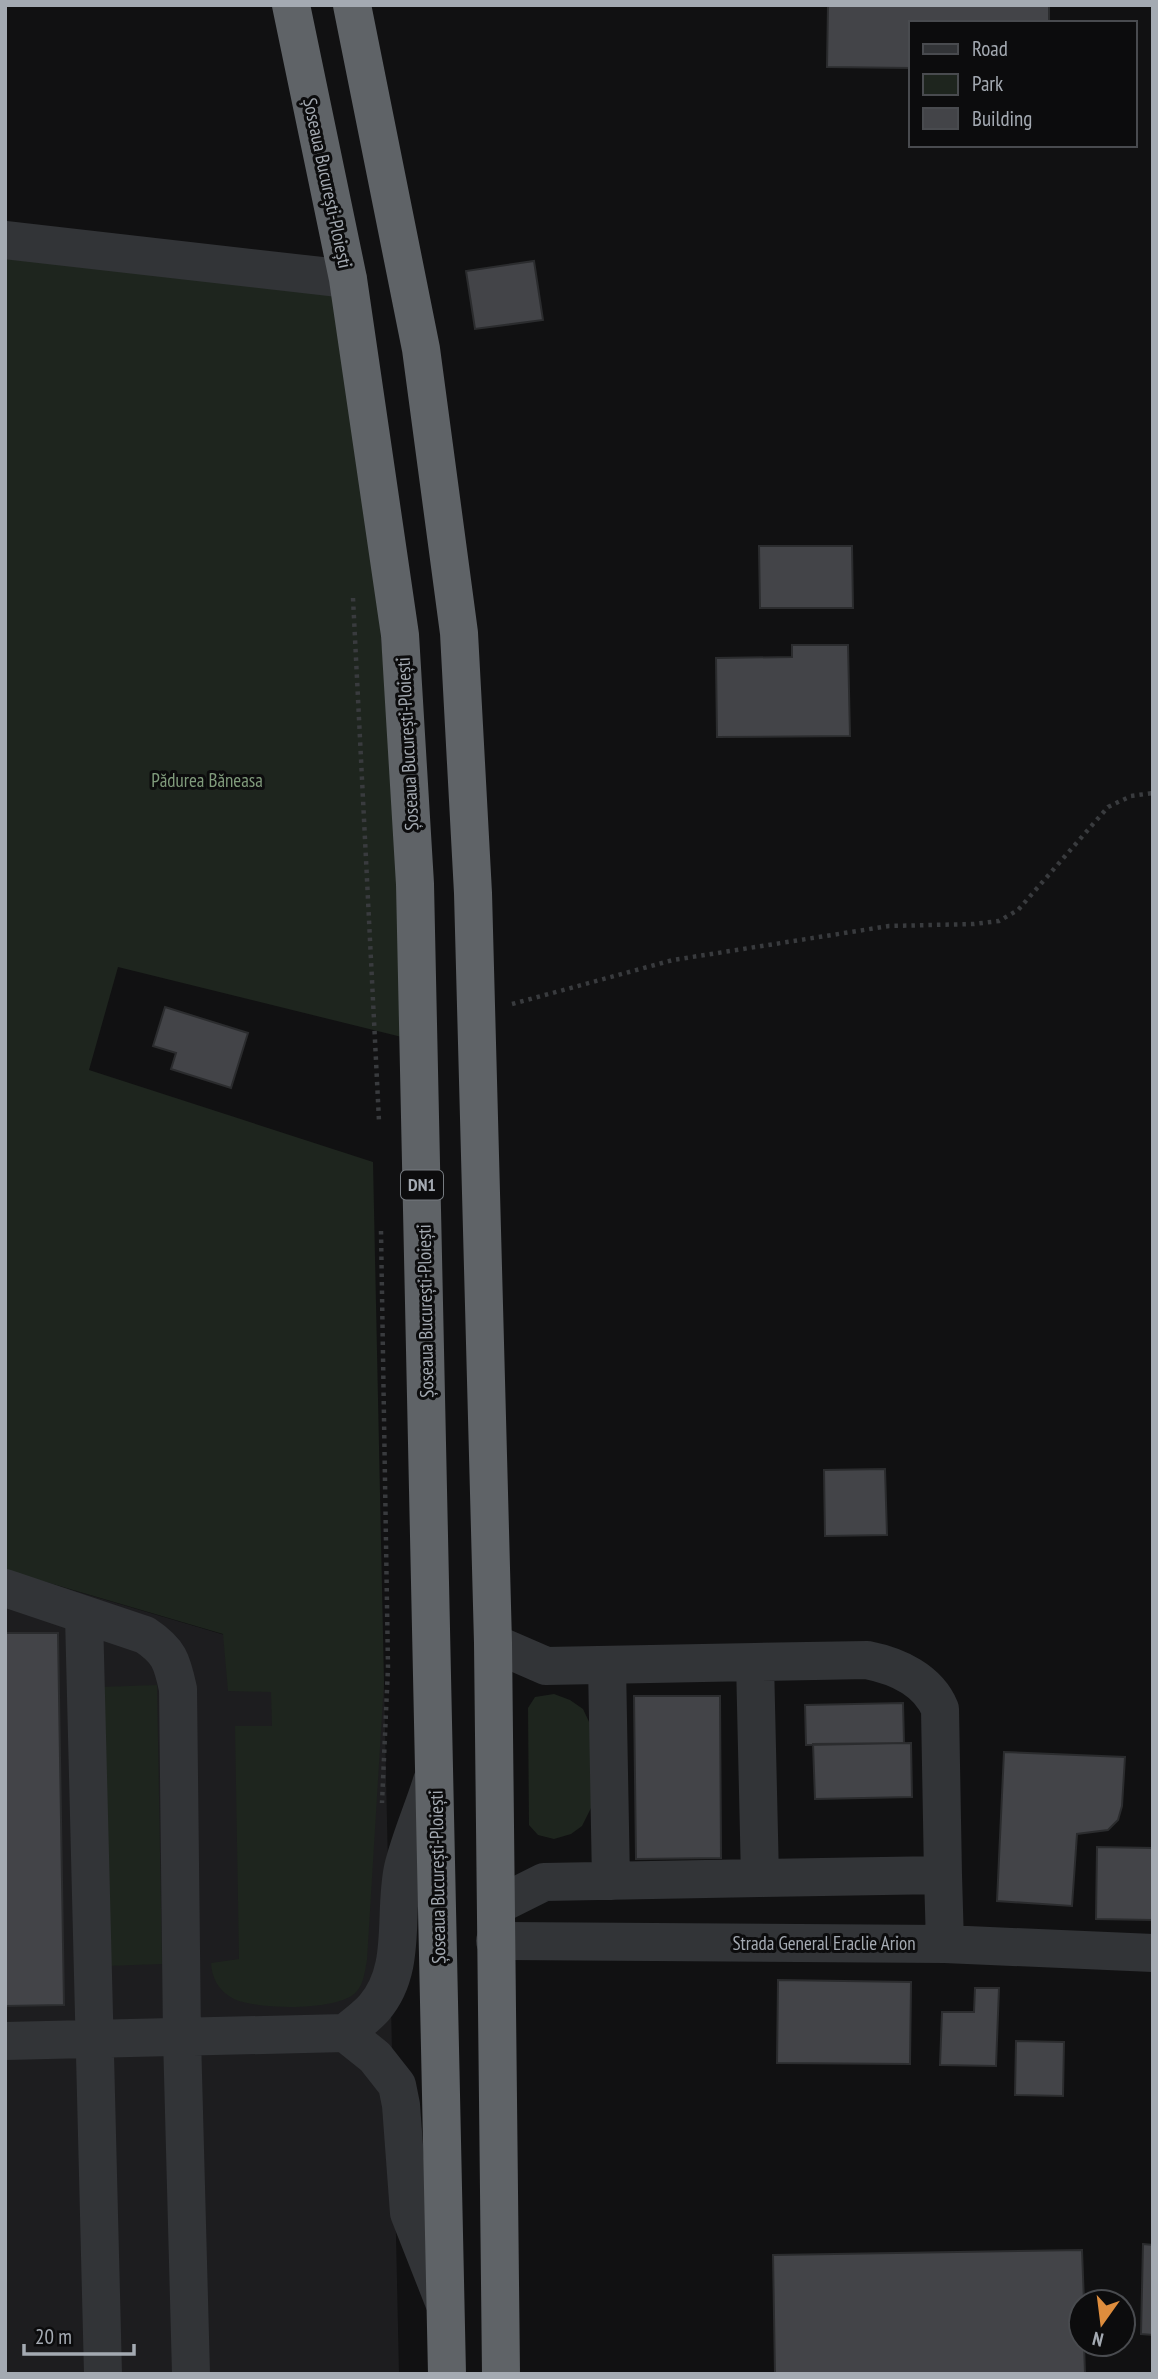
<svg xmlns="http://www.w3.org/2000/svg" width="1158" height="2379" font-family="'PT Sans Narrow',sans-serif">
	<rect width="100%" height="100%" fill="#111112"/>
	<!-- built -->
	<path fill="#1d1d1f" d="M5,1570L384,1682L399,2374H5Z"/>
	<!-- green -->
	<path fill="#1e251e" d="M5,240L348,279L418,1041L118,967L89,1070L373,1162L384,1682L367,1960C365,1970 364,1983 357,1991C341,2012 253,2010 232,1998C218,1990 212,1978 211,1963L239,1959L235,1726H272L271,1692L228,1691L223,1634L5,1570Z
		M157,1685L162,1964L106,1966L101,1687Z
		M554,1694L570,1700L583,1709L590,1724L592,1806L582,1826L571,1834L554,1839L538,1835L529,1825L528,1708L535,1697Z"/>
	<!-- building -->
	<path fill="#434448" stroke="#2b2c2e" stroke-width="2" d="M828,5H1049V23H911V68L827,67Z
		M534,261L543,320L475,329L466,271Z
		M759,546H852L853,608H760Z
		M792,645H848L850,736L717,737L716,658L792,657Z
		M165,1007L248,1033L231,1088L171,1069L176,1053L153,1046Z
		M885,1469L887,1535L825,1536L824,1470Z
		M5,1633H58L64,2005L5,2006Z
		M634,1696H720L721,1858L636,1859Z
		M903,1703L904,1743L806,1745L805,1705Z
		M911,1743L912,1797L815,1799L813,1744Z
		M1004,1752L1125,1757L1122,1806L1118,1820L1108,1830L1077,1834L1072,1906L997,1901Z
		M1097,1847L1153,1848V1920L1096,1919Z
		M778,1980L911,1982L910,2064L777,2063Z
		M975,1988H999L996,2066L940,2065L942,2012H974Z
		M1016,2041L1064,2042L1063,2096L1015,2095Z
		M1143,2244L1153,2245V2335L1141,2334Z
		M1082,2250L1084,2302H1081V2344H1084L1085,2374H775L773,2255Z"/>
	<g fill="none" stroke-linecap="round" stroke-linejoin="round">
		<!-- path -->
		<path stroke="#393b3e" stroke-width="4.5" stroke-dasharray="3.5 5" stroke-linecap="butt" d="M353,598L379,1121
			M512,1004L673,960L889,926L974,924L999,921L1018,910L1108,807L1131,796L1153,793
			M381,1231L388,1667L382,1803"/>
		<!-- minor -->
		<path stroke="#323437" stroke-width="38" d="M5,240L348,279
			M5,1588L145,1635C169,1651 172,1661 178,1689L182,2037L191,2374
			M84,1616L103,2374
			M493,1643L546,1666L755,1662L760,1878L544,1882L496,1906
			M755,1662L867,1660C897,1666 928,1680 940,1709L943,1875
			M607,1665L611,1881
			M432,1781C423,1810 410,1839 403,1868C393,1914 408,1969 374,2008C366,2017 355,2025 345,2033L375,2057L397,2085L401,2105L409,2213L444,2302
			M760,1878L943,1875L945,1944
			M495,1941L945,1944L1153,1953
			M5,2041L345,2033"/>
		<!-- highway -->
		<path stroke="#5f6367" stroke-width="38" d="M291,5L348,279L400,635L415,884L447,2374
			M352,5L421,349L459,633L473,893L493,1643L501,2374"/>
	</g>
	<g text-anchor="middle" stroke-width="6" stroke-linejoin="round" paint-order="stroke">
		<!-- shield labels -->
		<rect fill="#0c0c0d" stroke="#767b80" stroke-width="2" x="401" y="1170.5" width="42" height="29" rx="5"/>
		<g font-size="18" font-weight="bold" fill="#a4aab2">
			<text x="422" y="1191">DN1</text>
		</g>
		<!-- street labels -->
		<g font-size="19" fill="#a4aab2" stroke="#0c0c0d">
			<text transform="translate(328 183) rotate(78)" y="7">Șoseaua București-Ploiești</text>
			<text transform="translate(407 744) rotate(-93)" y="7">Șoseaua București-Ploiești</text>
			<text transform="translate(425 1311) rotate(-91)" y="7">Șoseaua București-Ploiești</text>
			<text transform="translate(437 1877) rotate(-91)" y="7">Șoseaua București-Ploiești</text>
			<text x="824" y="1950">Strada General Eraclie Arion</text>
		</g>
		<!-- park labels -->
		<g font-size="19" fill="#809b7c" stroke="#0c0c0d">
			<text x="207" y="787">Pădurea Băneasa</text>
		</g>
	</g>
	<!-- border -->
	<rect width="1158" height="2379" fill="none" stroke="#a4aab2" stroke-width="14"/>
	<!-- legend -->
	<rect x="909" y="21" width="228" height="126" fill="#0c0c0d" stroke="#494b4f" stroke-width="2"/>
	<rect x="923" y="44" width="35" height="10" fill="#323437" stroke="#494b4f" stroke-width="2"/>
	<text x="972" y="56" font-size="21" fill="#a4aab2">Road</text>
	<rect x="923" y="74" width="35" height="21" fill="#1e251e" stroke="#494b4f" stroke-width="2"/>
	<text x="972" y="91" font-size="21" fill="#a4aab2">Park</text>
	<rect x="923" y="108" width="35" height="21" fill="#434448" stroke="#494b4f" stroke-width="2"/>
	<text x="972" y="126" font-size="21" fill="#a4aab2">Building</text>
	<!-- north arrow -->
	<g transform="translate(1102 2323) rotate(194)"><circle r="33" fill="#0c0c0d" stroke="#494b4f" stroke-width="2"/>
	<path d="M0-5L12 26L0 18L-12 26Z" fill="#de8d3d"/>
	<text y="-10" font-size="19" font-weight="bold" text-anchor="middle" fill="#a4aab2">N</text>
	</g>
	<!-- scale -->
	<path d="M24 2344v10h110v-10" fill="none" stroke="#a4aab2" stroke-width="3.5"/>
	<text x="35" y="2344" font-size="21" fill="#a4aab2" stroke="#0c0c0d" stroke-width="5" paint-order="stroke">20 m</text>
</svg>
